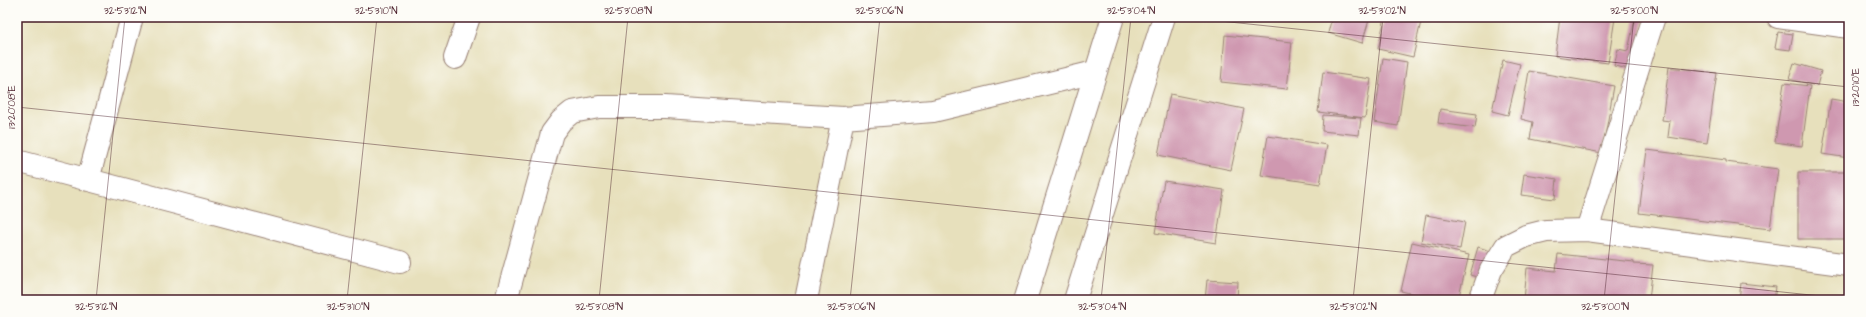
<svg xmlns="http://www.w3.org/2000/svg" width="1866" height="317" font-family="'Architects Daughter',sans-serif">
	<rect width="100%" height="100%" fill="#fdfcf7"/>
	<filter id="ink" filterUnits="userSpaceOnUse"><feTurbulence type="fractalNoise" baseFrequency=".025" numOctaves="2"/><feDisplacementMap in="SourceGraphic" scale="8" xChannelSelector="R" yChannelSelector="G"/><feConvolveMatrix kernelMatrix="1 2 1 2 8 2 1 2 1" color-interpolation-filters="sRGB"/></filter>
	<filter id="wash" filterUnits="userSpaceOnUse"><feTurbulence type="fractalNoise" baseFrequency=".012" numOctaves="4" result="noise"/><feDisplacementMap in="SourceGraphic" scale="16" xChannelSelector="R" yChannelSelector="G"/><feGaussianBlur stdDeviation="0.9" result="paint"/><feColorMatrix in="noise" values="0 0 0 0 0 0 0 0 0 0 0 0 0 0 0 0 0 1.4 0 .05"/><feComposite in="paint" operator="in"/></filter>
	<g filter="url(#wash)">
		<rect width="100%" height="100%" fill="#e7e0bc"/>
		<g id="blocks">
			<!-- building -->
			<path fill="#cf98b0" d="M1332,17H1370L1362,43L1328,33Z
				M1385,17H1422L1413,57L1378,49Z
				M1560,17L1615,18L1608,63L1555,56Z
				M1635,18L1644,19L1634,70L1614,66L1618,49L1628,51Z
				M1778,32L1793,34L1790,50L1775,48Z
				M1225,35L1292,42L1287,89L1221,82Z
				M1383,58L1407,62L1398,126L1374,122Z
				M1503,60L1520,64L1508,115L1492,111Z
				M1794,63L1821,71L1817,86L1789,79Z
				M1669,67L1717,73L1707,143L1668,137L1670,121L1662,120Z
				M1529,71L1614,86L1602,153L1530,139L1533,122L1521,119Z
				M1323,72L1371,79L1365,118L1318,112Z
				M1784,83L1810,86L1802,146L1775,142Z
				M1170,94L1244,109L1231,170L1158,155Z
				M1831,99L1849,102V158L1822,154Z
				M1440,109L1477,114L1475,128L1438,123Z
				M1323,115L1361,118L1359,135L1322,131Z
				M1268,136L1327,145L1320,184L1261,175Z
				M1647,150L1726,160V162L1778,169L1770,229L1639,213Z
				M1798,172H1849V239H1798Z
				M1524,174L1557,179L1555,199L1521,195Z
				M1164,181L1224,190L1216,243L1155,233Z
				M1426,215L1465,222L1460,249L1421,242Z
				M1412,242L1469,255L1458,300H1438L1401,291Z
				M1478,247L1494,252L1487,280L1470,275Z
				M1558,254L1634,262V264L1653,265L1649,300H1524L1527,268L1556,271Z
				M1207,280L1238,282L1237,300H1205Z
				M1741,283L1776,287L1774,300H1739Z
				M1396,296L1418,299V300H1395Z"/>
		</g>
	</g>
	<g filter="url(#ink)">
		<use href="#blocks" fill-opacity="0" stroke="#988074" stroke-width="1"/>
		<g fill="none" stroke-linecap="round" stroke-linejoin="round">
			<!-- minor casing -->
			<g stroke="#988074" stroke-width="24">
				<path id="minor" d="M1778,17L1849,27
					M455,58L469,17
					M17,161L400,262
					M88,180L132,17
					M1587,230L1654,17
					M506,300L552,133L561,121L572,112L599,107H665L843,118L933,111L1095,72
					M806,300L843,118
					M1480,300L1491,270L1506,246L1526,236L1546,231L1587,230L1849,265"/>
			</g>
			<!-- major casing -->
			<g stroke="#988074" stroke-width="24">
				<path id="major" d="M1025,300L1113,17
					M1075,300L1164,17"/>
			</g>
			<!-- minor -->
			<use href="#minor" stroke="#fff" stroke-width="22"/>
			<!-- major -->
			<use href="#major" stroke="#fff" stroke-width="22"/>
		</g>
	</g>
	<!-- ticks -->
	<path fill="none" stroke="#4a1f2b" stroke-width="1" stroke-opacity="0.45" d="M1182,17L1849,87M17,107L1849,299M96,300L125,17M347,300L377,17M599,300L628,17M850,300L880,17M1101,300L1131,17M1353,300L1383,17M1604,300L1634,17"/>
	<!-- margin -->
	<rect width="1866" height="317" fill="none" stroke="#fdfcf7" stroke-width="44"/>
	<rect x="22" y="22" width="1822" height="273" fill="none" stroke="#4a1f2b" stroke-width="1.5"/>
	<g font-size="10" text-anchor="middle" fill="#4a1f2b">
		<text x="125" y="14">32°53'12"N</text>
		<text x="376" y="14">32°53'10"N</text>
		<text x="628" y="14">32°53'08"N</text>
		<text x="879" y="14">32°53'06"N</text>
		<text x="1131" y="14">32°53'04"N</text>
		<text x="1382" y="14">32°53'02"N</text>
		<text x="1634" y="14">32°53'00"N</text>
		<text transform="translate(1855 87) rotate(-90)" y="4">13°20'10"E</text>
		<text transform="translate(11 107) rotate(-90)" y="4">13°20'08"E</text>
		<text x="96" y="310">32°53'12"N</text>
		<text x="348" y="310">32°53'10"N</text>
		<text x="599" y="310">32°53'08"N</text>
		<text x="851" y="310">32°53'06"N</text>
		<text x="1102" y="310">32°53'04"N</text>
		<text x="1353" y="310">32°53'02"N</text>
		<text x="1605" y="310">32°53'00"N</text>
	</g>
</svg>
